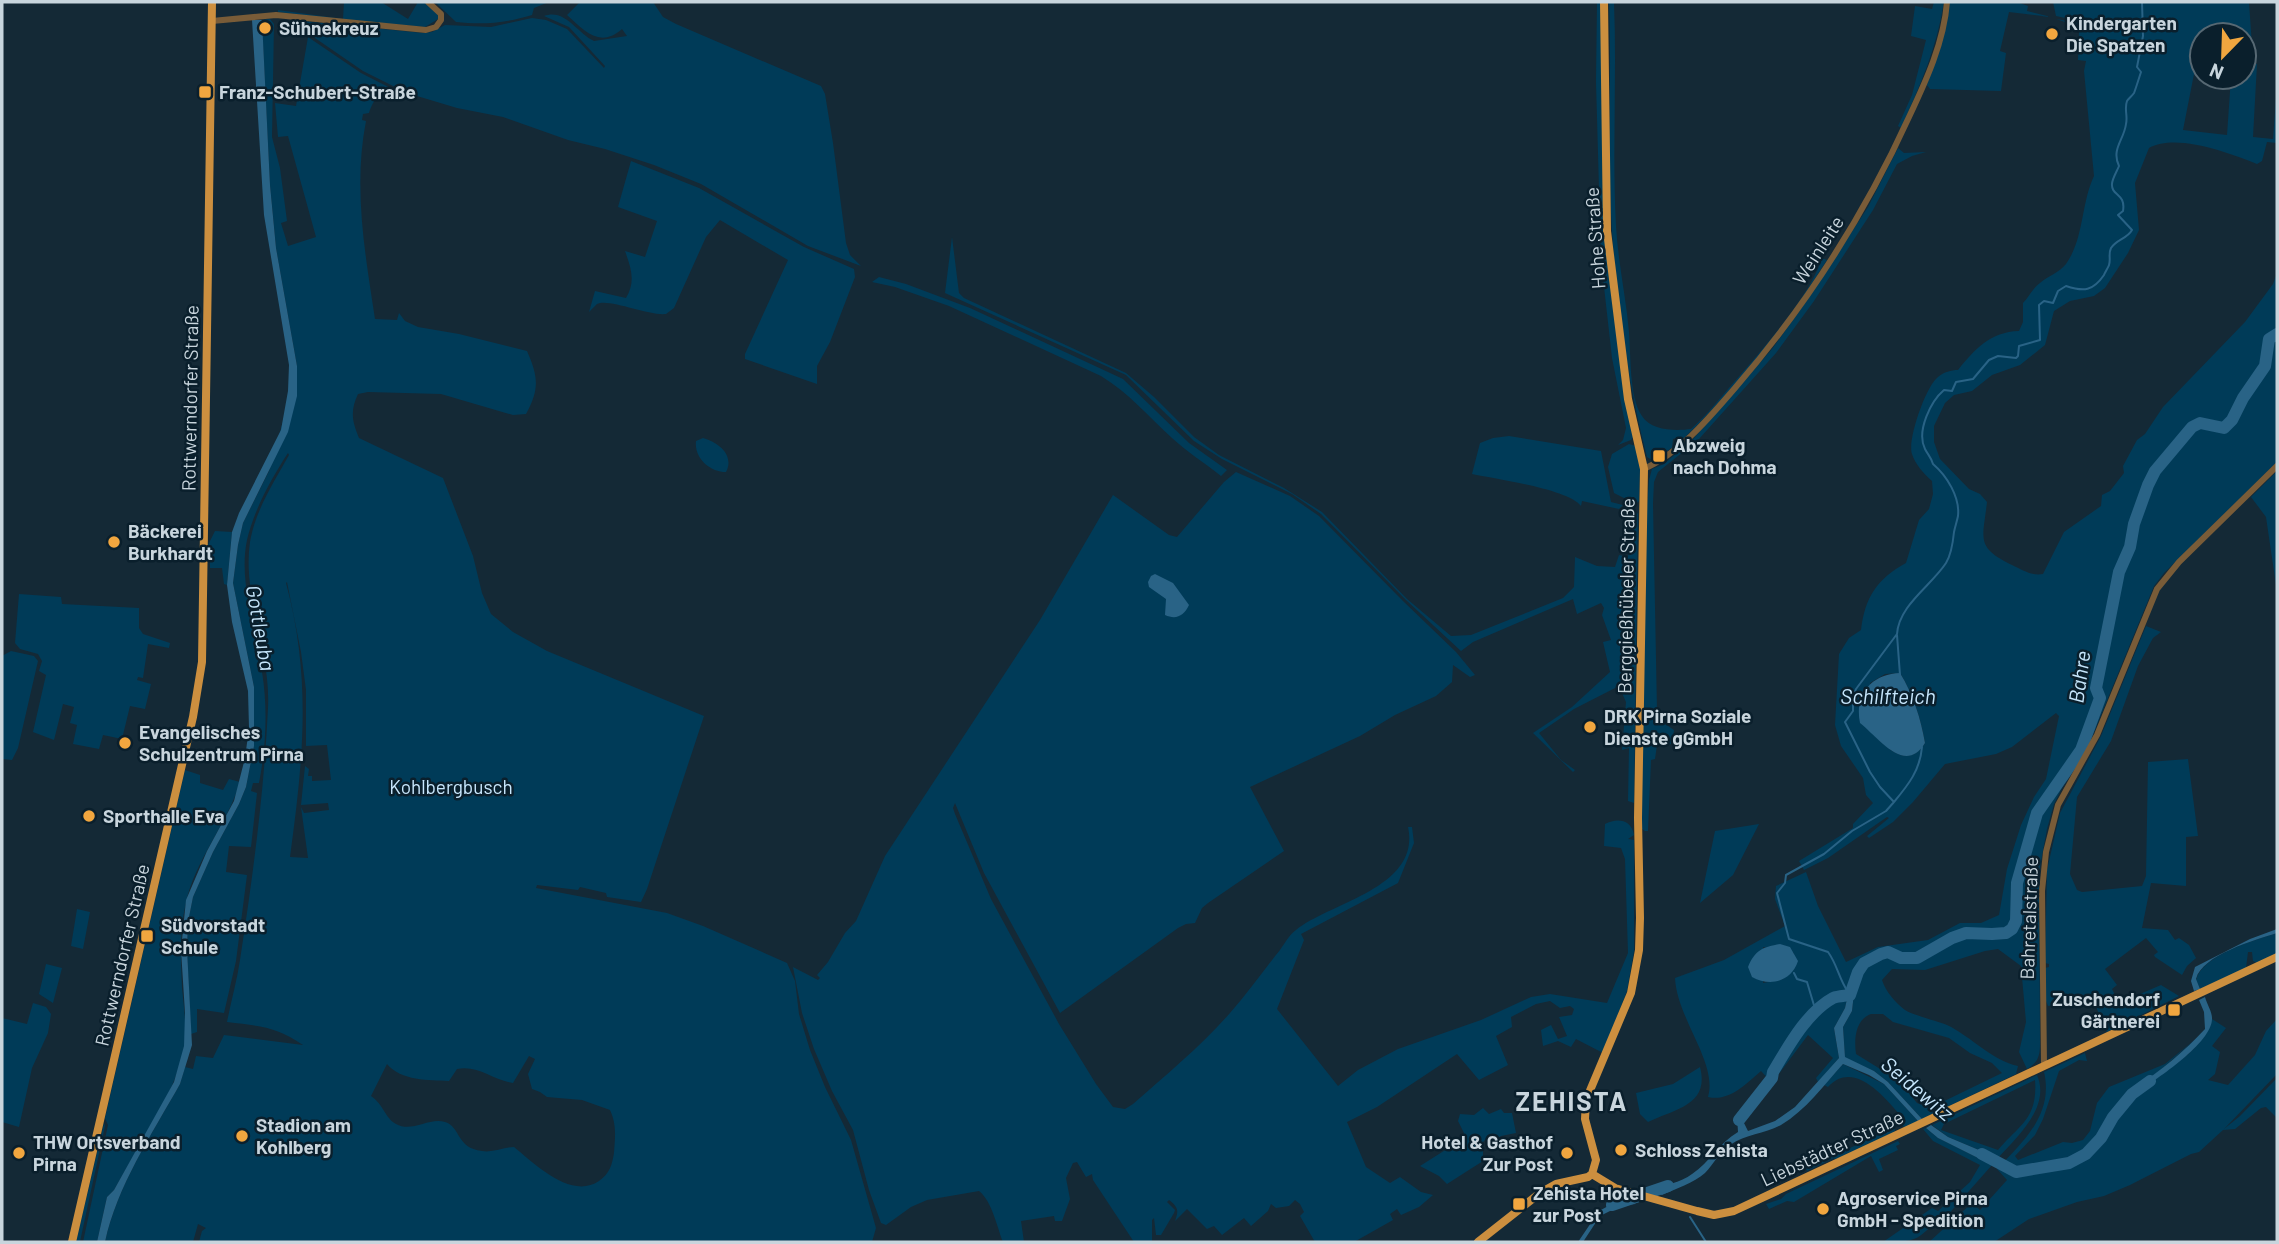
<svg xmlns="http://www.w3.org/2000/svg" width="2279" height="1244" font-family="Barlow,sans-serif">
	<rect width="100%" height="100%" fill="#142936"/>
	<!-- green -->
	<path fill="#003b58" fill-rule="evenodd" d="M344,2H381L408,19L418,2C428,2 433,8 438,15V19L425,27L343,20L278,12V10L343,19Z
		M435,2H549L534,8L532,15C506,23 483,25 456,22Z
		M580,2H653L663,17L676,24L821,86L825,94L833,143L846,243L850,255L861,266L808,246L701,184L654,165L605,149L568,140L503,117L457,108L407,93L363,71L315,38L301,24L302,21L423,33L432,32L445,25L491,27L532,18L546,20L567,29L604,68L605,66L569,27L544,16C565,8 577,33 594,41L627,36L622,29C599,49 584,30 567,15Z
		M1597,2H1601L1603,198L1634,436L1631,440L1618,445L1623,440L1626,428L1612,358L1601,260L1596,82Z
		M1609,2H1614C1617,77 1612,151 1616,226C1618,262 1626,297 1629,332C1631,355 1629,398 1642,416C1651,431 1676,431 1691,429C1707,415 1721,397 1735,381C1762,350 1810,296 1822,258L1827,260C1786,325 1738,386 1683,439L1677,442L1676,438L1673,439L1672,448L1652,460L1647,457C1628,383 1617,307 1612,231C1607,155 1612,78 1609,2Z
		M1934,2H1944C1937,47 1920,86 1901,128L1898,126L1912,95L1926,40L1911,36L1915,6L1932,9Z
		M1949,2H2017L2028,6L2027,11L2051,17L2009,12L2000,51L2006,53L2001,91L1930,89L1927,85Z
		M2053,2H2249L2253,61L2244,60V35H2202V63L2197,64L2195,69L2183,130L2227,135L2231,77H2244V63L2257,64L2253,137L2273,139L2277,85V143L2267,142L2262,161L2257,164C2228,153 2177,133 2149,148L2135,183L2139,230L2128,253L2105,288L2094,296L2070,301L2054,311L2045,345L2020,365L1992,375L1972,391L1954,395L1945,403L1934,426V442L1940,459L1969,489L1980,494L1987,502C1983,539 1975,547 2012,565C2023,570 2031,576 2043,574L2064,532L2101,506L2102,495L2110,491L2124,473L2123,466L2137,440L2145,434L2163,407L2245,322L2273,284L2277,273V462L2164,573L2154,586L2094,732L2063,786L2054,804L2047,829L2039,872L2040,1042C2040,1055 2039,1062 2027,1069L2019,1052L2026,1022L2021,966L1998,949L1985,951L1925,970L1892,969L1882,980C1886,992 1895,1002 1905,1010C1910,1014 1937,1021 1947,1025C1972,1037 1991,1060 2018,1066L2016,1074L1922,1119L1888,1082L1874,1071L1845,1058L1843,1027L1852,1011L1854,993L1862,975L1853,972L1845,1008L1834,1028L1839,1058L1818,1082L1816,1078L1833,1058L1808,1035L1772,1083L1761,1071C1746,1084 1729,1102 1708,1097C1718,1063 1677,1019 1675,978L1724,960L1785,926L1775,899L1776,886L1806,872L1818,906L1846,962L1878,947L1928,940L1960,923H1981L1999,915L2007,869L2021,825L2034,797L2046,779L2059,716L2056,713L2012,747L1996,754L1945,764L1913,802L1893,822L1869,838L1867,836L1889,818L1887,817L1828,858L1804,870L1799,861L1853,828V824L1873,803L1866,795L1863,778L1841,746L1835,725L1839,654L1849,638L1861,630C1865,597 1877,579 1906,563L1919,520L1929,509L1933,494L1932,481C1924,474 1915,464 1912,454C1907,440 1926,386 1938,377C1944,372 1951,370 1958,370C1975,349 1990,332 2019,331L2023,322V303C2029,297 2033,288 2040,283C2048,276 2059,273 2066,264C2084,239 2081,203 2094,176L2084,71L2086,61L2078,60L2079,31L2074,25L2056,19L2089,25V23L2056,16ZM1900,673C1913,694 1921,719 1925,743C1908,770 1887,748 1872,733L1870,683L1885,674ZM1763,947L1794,953L1783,979L1763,983ZM1871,1014H1883L1893,1022L1949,1038L1970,1053L1992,1063L2002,1073L1930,1108L1917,1103L1898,1080L1856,1054C1854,1039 1855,1020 1871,1014Z
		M270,19L274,24L272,137L280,168L287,221L281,223L288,246L316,237L288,136L278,137L275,103L296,106L308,37L361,73L404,95C383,94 377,90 369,113L363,114L362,120L366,121C353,187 365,253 375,319L397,320L399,313L405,321L418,327L459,334L527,351C538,376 540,389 526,414L513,415L441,394L368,392L358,394C350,411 352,421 359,438L443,478L473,556L482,593L491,614L513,632L547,651L704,716L647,889L641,902L607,897L606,893L580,887L578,890L537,885L536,888L667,913L703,926L787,963L795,981L799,1014L810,1050L825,1087L851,1140L876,1228L872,1242H199L202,1231L206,1228L198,1224L193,1242H105C117,1186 152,1134 180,1084L185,1067L193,1069L196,1056L213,1058L224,1035L303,1045C276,1026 258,1026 227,1022C231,1001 237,981 240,960C253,875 264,793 268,708C271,651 242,597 250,542C255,511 274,482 289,455L288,453C271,479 254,510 247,540C238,583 257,630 262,672C268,708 266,747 259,783H253L251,791L257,793L251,847L229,846L226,872L247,875L236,961L224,1013L197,1009V1032L191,1034L187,949L188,922L193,897L213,852L239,804L246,787L254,746V687L233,583L238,545L243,523L269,471L296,375L297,366L276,248L270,185L262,24V20ZM287,582L301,652L306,690V746L327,745L331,780L312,781V776H308L309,769L305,766L301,805L328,803L329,810L304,813L301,807L308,858L290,857C303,761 312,679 286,583ZM529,1056L535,1059L528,1074L532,1089L540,1092L547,1097L582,1100L610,1110C617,1125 615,1137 614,1153C612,1165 610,1173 599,1181C571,1200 535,1164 514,1147C504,1147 493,1153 482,1151C456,1148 461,1127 445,1122C429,1117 412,1133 396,1124C385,1118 384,1105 371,1096L387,1064C401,1081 429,1080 449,1081L457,1069C479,1065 492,1080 513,1083Z
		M1898,148L1904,153L1926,152L1912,156L1897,164L1873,210L1814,301L1776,353L1699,439L1658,472L1654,482L1653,503L1657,711L1658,719L1674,730L1672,744L1657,745L1655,759L1651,760L1648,831H1645L1642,829L1641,804L1646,520L1649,480L1652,469L1664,464L1694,438L1772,349L1808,299L1868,207Z
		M631,161L699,188L804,247L854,269L855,277L830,342L817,366V384L745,359V354L788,260L720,220L706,237L674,308L666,314C648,316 609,298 597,304C596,305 590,311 589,312L595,291L626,298C636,281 631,268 625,251L645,257L657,221L618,207Z
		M952,237L959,293L964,298L1126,373L1154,397L1194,437L1219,455L1284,488L1322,512L1407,599L1451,636L1471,635L1563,598L1574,587L1575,557L1597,566L1615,567L1619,555L1628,557L1633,508L1638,514L1634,803L1628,801L1629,748L1622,750L1626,702L1619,686L1574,709L1539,733L1561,760L1575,770L1573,772L1533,733L1572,707L1610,672L1603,642L1611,640L1602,615L1604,608L1601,603L1577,614L1573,599L1473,642L1461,651L1406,600L1321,514L1292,494L1222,459L1194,441L1126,375L945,293Z
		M879,277L906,284L970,308L1123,379L1189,443L1227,470L1221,476C1205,463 1187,452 1172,438C1148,416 1129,393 1101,376L949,306L895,287L872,282Z
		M1509,436L1601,451L1611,502L1623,505L1619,509L1582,501L1581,506C1568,489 1495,479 1472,474L1480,443L1493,438Z
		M703,438C718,442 735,455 726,472C710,472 694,458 696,441Z
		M1629,444L1636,446L1640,469L1639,501L1636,504L1614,493L1608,467L1612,454Z
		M2277,471V592L2266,517L2251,497Z
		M1236,472L1290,496L1319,516L1403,601L1456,652L1475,675L1470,677L1453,665L1452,682L1436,696L1395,715L1360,736L1250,787L1284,851L1208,903L1202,908L1195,923L1186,924L1178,928L1060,1013L984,873L955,803L953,808L955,814L991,899L1059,1024L1096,1084L1113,1107L1125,1109L1133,1104C1166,1075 1201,1046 1230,1013C1248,993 1263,971 1280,950C1285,943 1289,935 1296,930C1331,902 1421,888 1408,827H1412L1414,843L1398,883L1301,934L1304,940L1277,1009L1338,1086L1358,1070L1398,1049L1481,1020L1531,997L1550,994L1607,1003L1628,953L1625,859L1621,848L1604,846L1605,824C1617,818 1631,819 1634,835L1628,839L1634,840V951L1627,991L1603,1053L1576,1039L1571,1047L1558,1041L1543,1046L1541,1030L1551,1025L1558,1039L1567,1036L1559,1017L1572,1015L1574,1009L1570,1006L1560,1008L1550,1001L1536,1004L1511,1017L1512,1027L1496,1036L1508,1065L1479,1080L1457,1054L1377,1107L1347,1122L1366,1167L1390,1183L1400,1177L1421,1192L1433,1195L1419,1207L1401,1215L1397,1209L1390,1214L1393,1220L1354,1242H1315L1300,1216L1304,1212L1300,1204L1295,1200L1289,1206L1276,1208L1271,1204L1268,1211L1251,1226L1244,1218L1222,1235L1214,1226L1207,1229L1187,1209L1175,1221C1179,1210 1178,1207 1169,1200L1167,1202L1175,1210L1174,1213L1161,1235H1156L1154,1218L1152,1220V1242H1134L1093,1180L1092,1174L1086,1177L1077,1162L1073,1163L1066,1178L1070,1199L1062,1221H1055L1054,1216L1021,1221L1024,1242H1003C997,1227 992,1201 979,1191L927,1200L911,1207L886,1225L881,1223L869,1190L853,1130L832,1091L814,1049L802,1013L793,967L818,980L820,978L817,975L828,962L845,933L856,921L885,856L1040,620L1113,495L1169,535L1177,537L1224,482Z
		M215,531L232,532L227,585L224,584L222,568H210V545H208Z
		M19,594L61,597L62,604L139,608V628L143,634L170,643L169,648L148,644L143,678L138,677L137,680L151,684L145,709L130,706L122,739L103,735L99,749L73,744L77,725L70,723L74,707L63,704L54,740L33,732L46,675L39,671L42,661L38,654L20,649L15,643Z
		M2146,626L2161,632L2153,638L2138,666L2111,741L2077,797L2070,874L2077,890L2082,892L2142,886L2146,876L2148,762L2188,759L2198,836L2186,837V886L2151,883L2142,928L2168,930L2175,940L2179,938L2189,945L2196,958L2187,966L2182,975L2155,957L2154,955L2158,952L2146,938L2105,969L2117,985L2112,989L2119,1003L2161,985L2179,996L2107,1032L2093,1000L2048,1006L2046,1001L2045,968L2049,967V964L2045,963L2047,870L2060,813L2101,736Z
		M11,651L34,656L38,661L18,748L12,760L2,759V656Z
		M185,770L200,775V783L223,790L229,779L240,782C228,823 194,862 186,903C179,931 181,960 182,988C184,1008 187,1027 184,1047C181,1064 174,1082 167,1097L114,1190L107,1197L97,1242H83L108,1125L105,1118Z
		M1759,824L1733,875L1700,903L1715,831Z
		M77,909L90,912L83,949L71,946Z
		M2277,933V953L2257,963L2253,961L2252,952H2248L2246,968L2200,989L2196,980C2202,955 2255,940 2277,933Z
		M46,964L62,968L53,1003L39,994Z
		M33,1003L46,1007L51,1014L48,1033L32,1068L19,1127L2,1122V1018L27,1024Z
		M2212,1019L2226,1028L2212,1046L2220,1052L2215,1074L2208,1080L2228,1085L2255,1055L2266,1031L2277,1019V1074L2224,1129L2240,1116L2277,1078V1118L2266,1107L2261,1108L2235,1129L2223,1130L2199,1152L2191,1154L2130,1185L2104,1196L2077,1202L2029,1219L1994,1242H1929L1972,1203L1980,1210L2007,1180L1997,1169C2023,1142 2054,1114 2044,1072L2085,1053L2087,1061L2079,1060L2059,1071L2043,1119L2035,1135L2015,1156L2018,1160L2063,1142L2072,1143L2083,1140L2090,1131L2097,1103L2109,1087L2165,1064L2197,1038L2157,1073L2137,1086C2166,1072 2203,1051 2212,1019Z
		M1843,1064L1884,1084L1918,1121L1905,1128L1897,1119L1901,1116C1884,1096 1853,1059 1828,1087L1824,1085Z
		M1700,1067C1710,1105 1675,1109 1648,1122L1640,1114L1636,1093L1673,1084Z
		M2037,1075C2051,1107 2017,1137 1998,1158L1948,1137L1932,1125ZM2035,1080C2038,1119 2019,1125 1998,1150L1941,1130L1944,1124Z
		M1483,1108L1489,1114L1501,1109L1504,1113H1512L1516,1133L1501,1136L1494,1141L1486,1139L1479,1146L1483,1151V1161L1447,1184L1439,1176L1420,1166L1458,1142L1464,1133L1458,1121L1460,1114L1474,1115Z
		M1888,1116L1895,1130L1894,1133L1836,1161L1834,1158L1807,1171L1806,1168L1885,1132L1888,1128Z
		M104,1123L105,1126L81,1237L80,1242H76Z
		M1926,1128L1938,1138L1992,1165L1946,1217L1943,1214C1918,1239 1920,1242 1883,1242L1932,1208L1938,1211L1970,1182L1980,1165L1933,1141L1923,1129Z
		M1898,1141L1900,1144L1896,1146L1898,1150L1879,1159L1883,1170L1879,1172L1871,1156L1794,1202L1787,1201L1769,1209L1766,1204L1781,1199L1786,1194Z"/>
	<!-- water -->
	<path fill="#296386" d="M252,20H262L270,185L276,248L297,366V396L288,432L243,523L238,545L233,583L254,687V746L246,787L239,804L213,852L193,897L188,922L187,949L192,1045L180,1084C152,1134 117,1186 105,1242H97L107,1197L114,1190L174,1082L184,1046L185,1013L181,950L186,900L207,851L234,801L245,758L249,728L248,691L232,622L227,585L232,532L239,513L281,430L288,391L289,365L264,215Z
		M1155,574L1173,583L1189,605C1184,616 1176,620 1165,615L1166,599L1149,587L1148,582L1151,576Z
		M1900,673C1913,694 1921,719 1925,743C1905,776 1878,737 1860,723C1854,694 1872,674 1900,673Z
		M2277,929V933C2255,940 2202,955 2196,979L2200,989L2194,991L2191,981L2195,967L2250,939Z
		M1780,944L1790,947L1798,961C1791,982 1770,987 1752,977L1748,967C1755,950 1763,947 1780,944Z
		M1853,972L1862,975L1854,993L1852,1011L1843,1027L1845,1057L1874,1071L1888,1082L1922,1119L1918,1121L1884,1084L1869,1075L1843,1064C1824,1085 1806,1110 1781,1125C1765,1134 1746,1134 1730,1145C1719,1152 1714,1164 1705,1173C1694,1183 1675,1189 1662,1195L1649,1189C1663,1185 1681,1183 1692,1174C1710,1162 1719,1143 1738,1132L1737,1117L1745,1107L1749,1110L1742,1119L1748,1131L1775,1121L1795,1107L1839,1058L1834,1028L1845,1008Z
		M2205,997C2207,1004 2212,1012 2212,1018C2213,1042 2157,1079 2138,1091L2137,1087C2161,1070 2185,1051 2205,1029L2204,1012L2199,1000Z
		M1931,1125L1948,1137L1998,1158L1992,1165L1938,1138L1926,1128Z
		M1623,1198L1636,1204L1622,1205L1600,1216L1583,1242H1578L1599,1211Z"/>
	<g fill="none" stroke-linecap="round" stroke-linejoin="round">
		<!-- stream -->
		<path stroke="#296386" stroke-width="2" d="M1897,635L1900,675
			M1894,802C1909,784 1920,770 1922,747
			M1794,973L1797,979L1807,982L1816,1012
			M1848,992C1839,979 1837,964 1828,952L1789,939L1777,893L1785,883L1786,875L1824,854L1852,831L1886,811L1894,802L1880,787L1870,772L1845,722L1853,711V697L1856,689L1897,634C1899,605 1931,586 1946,563C1951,555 1953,542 1954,532C1955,527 1957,521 1958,516C1960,497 1947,476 1933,464C1931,457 1928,455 1925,449C1916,431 1931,401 1944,390L1952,391L1956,382L1973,379L1989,360L1998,356L2016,358L2018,356L2019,346L2040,340L2039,305L2044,301L2053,303L2058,291L2066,286C2084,292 2093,291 2104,275C2104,274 2109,266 2109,265C2111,259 2108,254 2111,248C2117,239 2127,239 2132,230L2118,215L2123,211C2126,193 2111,196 2112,184C2112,179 2117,171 2119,166C2111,149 2124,140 2126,124C2128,116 2124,109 2127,101C2129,98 2132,96 2134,93C2135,91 2140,75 2141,72L2137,67L2143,36L2142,2
			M1690,1217L1706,1242"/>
		<!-- river -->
		<path stroke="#296386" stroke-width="12" d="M1739,1120L1772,1078L1773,1072C1788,1047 1807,1012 1833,998C1838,996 1844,996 1850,995L1858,972L1864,963L1881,954L1888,952L1901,958H1917L1952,938L1966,933L1992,934L2006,933L2012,929L2016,921L2017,883L2037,813L2081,750L2100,698L2096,688L2119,572L2130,547L2134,524L2148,485L2155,471L2192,427L2200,423L2224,428L2232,420L2243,398L2265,366L2269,339L2277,334
			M1982,1154L2016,1172L2069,1163L2086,1154L2101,1138L2113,1117L2132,1094L2150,1081
			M1612,1205L1668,1186"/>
		<!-- minor -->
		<path stroke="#795c38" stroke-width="6" d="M212,21L276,15L426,30L436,27L441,20V14L428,2
			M1644,469C1681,452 1709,418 1735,388C1806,306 1864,216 1909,117C1926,81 1944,42 1947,2
			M2044,1065L2042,891L2046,852L2058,805L2097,735L2157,589L2179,562L2277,466"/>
		<!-- major -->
		<path stroke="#cc8f3f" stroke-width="8" d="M1592,1174L1596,1160L1585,1119L1586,1100L1631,993L1639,950L1640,918L1638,818L1644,469L1628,399L1607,231L1604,2
			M1592,1174L1615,1188L1697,1211L1714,1215L1734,1211L2277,957
			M72,1242L193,717L202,662L212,2
			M1478,1242L1540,1193L1556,1184L1588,1177L1592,1174"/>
	</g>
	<!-- markers -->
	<g fill="#f1a63f" stroke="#0a1f2c" stroke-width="2.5">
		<circle cx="265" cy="28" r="7"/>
		<circle cx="2052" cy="34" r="7"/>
		<rect x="198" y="85" width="14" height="14" rx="3.5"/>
		<rect x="1652" y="449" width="14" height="14" rx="3.5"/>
		<circle cx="114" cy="542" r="7"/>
		<circle cx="1590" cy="727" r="7"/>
		<circle cx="125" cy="743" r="7"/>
		<circle cx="89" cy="816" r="7"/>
		<rect x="140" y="929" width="14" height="14" rx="3.5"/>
		<rect x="2167" y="1003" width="14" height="14" rx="3.5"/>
		<circle cx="242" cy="1136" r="7"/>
		<circle cx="1621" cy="1150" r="7"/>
		<circle cx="19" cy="1153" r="7"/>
		<circle cx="1567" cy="1153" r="7"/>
		<rect x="1512" y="1197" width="14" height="14" rx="3.5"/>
		<circle cx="1823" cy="1209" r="7"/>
	</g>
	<g text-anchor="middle" stroke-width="5" stroke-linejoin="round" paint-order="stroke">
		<!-- poi labels -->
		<g font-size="19" font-weight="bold" fill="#c8d5dd" stroke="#0a1f2c" text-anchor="start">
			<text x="2066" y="30">Kindergarten<tspan x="2066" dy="22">Die Spatzen</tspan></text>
			<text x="279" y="35">Sühnekreuz</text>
			<text x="219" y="99">Franz-Schubert-Straße</text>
			<text x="1673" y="452">Abzweig<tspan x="1673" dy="22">nach Dohma</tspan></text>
			<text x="128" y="538">Bäckerei<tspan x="128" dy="22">Burkhardt</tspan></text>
			<text x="1604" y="723">DRK Pirna Soziale<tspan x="1604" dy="22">Dienste gGmbH</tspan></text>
			<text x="139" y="739">Evangelisches<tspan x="139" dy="22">Schulzentrum Pirna</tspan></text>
			<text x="103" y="823">Sporthalle Eva</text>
			<text x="161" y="932">Südvorstadt<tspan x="161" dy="22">Schule</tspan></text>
			<text x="2160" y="1006" text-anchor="end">Zuschendorf<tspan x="2160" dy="22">Gärtnerei</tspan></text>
			<text x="256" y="1132">Stadion am<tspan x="256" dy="22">Kohlberg</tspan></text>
			<text x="33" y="1149">THW Ortsverband<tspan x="33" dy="22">Pirna</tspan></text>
			<text x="1553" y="1149" text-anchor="end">Hotel &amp; Gasthof<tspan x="1553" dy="22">Zur Post</tspan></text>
			<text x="1635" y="1157">Schloss Zehista</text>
			<text x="1533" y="1200">Zehista Hotel<tspan x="1533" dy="22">zur Post</tspan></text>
			<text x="1837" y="1205">Agroservice Pirna<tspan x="1837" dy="22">GmbH - Spedition</tspan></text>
		</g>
		<!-- street labels -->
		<g font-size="19" fill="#c8d5dd" stroke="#0a1f2c">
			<text transform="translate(1595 238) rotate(-94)" y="7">Hohe Straße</text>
			<text transform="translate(1818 250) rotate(-57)" y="7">Weinleite</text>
			<text transform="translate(190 398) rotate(-89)" y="7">Rottwerndorfer Straße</text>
			<text transform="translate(1626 596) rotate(-89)" y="7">Berggießhübeler Straße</text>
			<text transform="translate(2029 918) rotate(-88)" y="7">Bahretalstraße</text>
			<text transform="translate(122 955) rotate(-77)" y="7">Rottwerndorfer Straße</text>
			<text transform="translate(1832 1148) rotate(-25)" y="7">Liebstädter Straße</text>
		</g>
		<!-- park labels -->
		<g font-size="19" fill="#c8e7fd" stroke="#0a1f2c">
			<text x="451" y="794">Kohlbergbusch</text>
		</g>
		<!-- water labels -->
		<g font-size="21" font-style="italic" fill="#c6e6fc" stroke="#0a1f2c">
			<text transform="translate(260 628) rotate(80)" y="7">Gottleuba</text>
			<text transform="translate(2080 677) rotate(-82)" y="7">Bahre</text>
			<text x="1888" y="704">Schilfteich</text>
			<text transform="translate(1917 1089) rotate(40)" y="7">Seidewitz</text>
		</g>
		<!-- district labels -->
		<g font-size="26" font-weight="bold" letter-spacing="2" fill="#c8d5dd" stroke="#0a1f2c">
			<text x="1572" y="1111">ZEHISTA</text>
		</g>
	</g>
	<!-- border -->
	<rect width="2279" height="1244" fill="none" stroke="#c8d5dd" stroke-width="7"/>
	<!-- north arrow -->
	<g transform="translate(2223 56) rotate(203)"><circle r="33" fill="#0a1f2c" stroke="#566873" stroke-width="2"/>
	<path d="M0-5L12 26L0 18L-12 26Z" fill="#f1a63f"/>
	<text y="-10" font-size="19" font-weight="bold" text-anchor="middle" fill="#c8d5dd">N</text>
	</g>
</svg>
